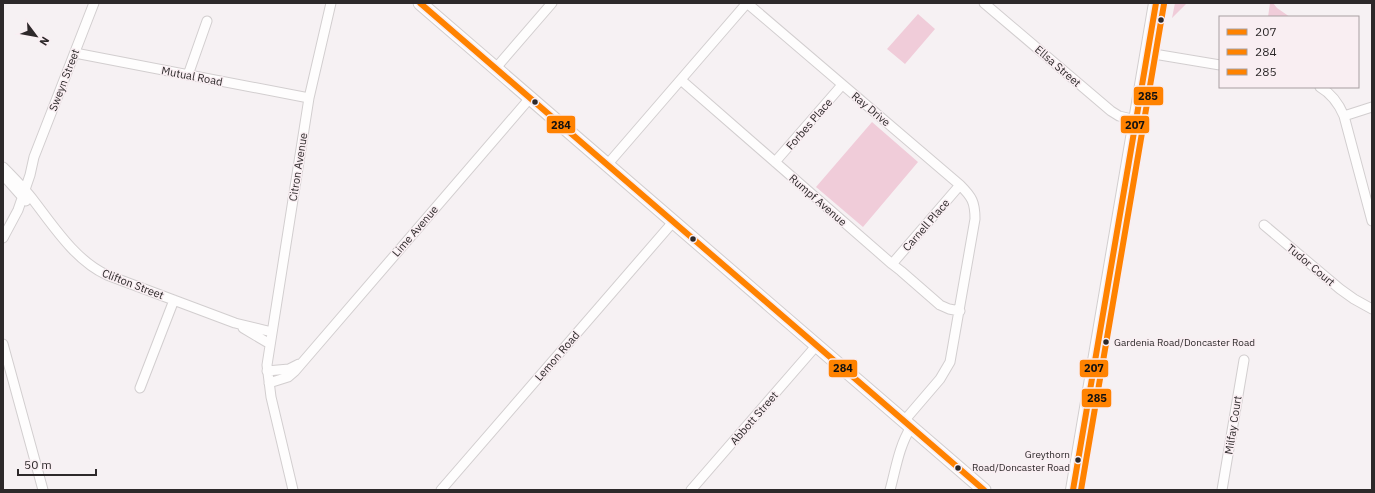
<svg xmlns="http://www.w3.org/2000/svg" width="1375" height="493" font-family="'IBM Plex Sans',sans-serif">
	<rect width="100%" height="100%" fill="#f6f1f3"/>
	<!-- green -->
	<path fill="#f0ccd9" d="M1175,3H1187L1172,18Z
		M1270,3H1273L1277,8L1290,17H1268Z
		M918,14L935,29L905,64L887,49Z
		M872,122L918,162L863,227L816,187Z"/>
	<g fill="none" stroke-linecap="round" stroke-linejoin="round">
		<!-- street casing -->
		<g stroke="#d2cecf" stroke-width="11">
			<path id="street" d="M984,3L1111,111L1119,116L1136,120
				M75,53L309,98
				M1148,53L1220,65
				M495,69L552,3
				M188,75L207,21
				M681,80L892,264L901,271L940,305L949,309L960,311
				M1320,87C1332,94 1339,104 1344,116L1372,221
				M1344,116L1372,107
				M775,162L842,85
				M607,165L747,3L960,185C972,197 975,202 975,219L950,362L940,379L904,421
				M3,167C14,178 25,189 34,201C54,227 76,261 107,275L235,323L272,332
				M3,175L26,201
				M1264,225L1340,289L1354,299L1372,309
				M3,238L18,210L30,175L34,157L94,3
				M892,264L960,185
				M243,328L270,344
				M3,344L43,490
				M267,371L289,369L299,364
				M269,383L288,377L295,371L530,98
				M140,388L174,300
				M293,490L271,397L267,365L309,98L331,3
				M441,490L673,222
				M691,490L816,346
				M890,490C896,468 899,446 911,427
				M1222,490L1244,360"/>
		</g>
		<!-- secondary casing -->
		<g stroke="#d2cecf" stroke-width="15">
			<path id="secondary" d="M420,3L984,490"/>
		</g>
		<!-- primary casing -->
		<g stroke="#d2cecf" stroke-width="16">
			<path id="primary" d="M1073,490L1156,3"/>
		</g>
		<!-- street -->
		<use href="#street" stroke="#fefdfd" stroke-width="9"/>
		<!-- secondary -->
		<use href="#secondary" stroke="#fefdfd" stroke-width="13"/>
		<!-- primary -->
		<use href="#primary" stroke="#fefdfd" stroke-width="14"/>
		<!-- bus-1 casing -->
		<g stroke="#f9eef2" stroke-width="9">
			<path id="bus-1" d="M1073,490L1156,3"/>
		</g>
		<!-- bus-2 casing -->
		<g stroke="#f9eef2" stroke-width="9">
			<path id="bus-2" d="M420,3L984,490"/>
		</g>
		<!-- bus-3 casing -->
		<g stroke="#f9eef2" stroke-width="9">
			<path id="bus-3" d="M1081,490L1164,4"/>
		</g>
		<!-- bus-1 -->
		<use href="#bus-1" stroke="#ff8200" stroke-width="6"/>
		<!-- bus-2 -->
		<use href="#bus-2" stroke="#ff8200" stroke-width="6"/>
		<!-- bus-3 -->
		<use href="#bus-3" stroke="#ff8200" stroke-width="6"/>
	</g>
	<!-- markers -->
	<g fill="#2d292a" stroke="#f9eef2" stroke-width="1.5">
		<circle cx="1161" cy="20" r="3.5"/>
		<circle cx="535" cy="102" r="3.5"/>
		<circle cx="693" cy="239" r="3.5"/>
		<circle cx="1106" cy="342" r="3.5"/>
		<circle cx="1078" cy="460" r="3.5"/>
		<circle cx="958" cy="468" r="3.5"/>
	</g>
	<g text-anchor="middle" stroke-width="3" stroke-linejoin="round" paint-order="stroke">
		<!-- bus labels -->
		<g font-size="10" fill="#2d292a" stroke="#f9eef2" text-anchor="start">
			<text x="1114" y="346">Gardenia Road/Doncaster Road</text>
			<text x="1070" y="458" text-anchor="end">Greythorn<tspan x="1070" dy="13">Road/Doncaster Road</tspan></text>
		</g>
		<!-- street labels -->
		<g font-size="11" fill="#2d292a" stroke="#f9eef2">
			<text transform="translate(1058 66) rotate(41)" y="4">Ellsa Street</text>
			<text transform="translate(192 76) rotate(11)" y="4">Mutual Road</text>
			<text transform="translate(64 80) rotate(-69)" y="4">Sweyn Street</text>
			<text transform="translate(871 109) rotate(40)" y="4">Ray Drive</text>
			<text transform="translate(809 124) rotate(-49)" y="4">Forbes Place</text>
			<text transform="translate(298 167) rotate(-81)" y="4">Citron Avenue</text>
			<text transform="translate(818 200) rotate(41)" y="4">Rumpf Avenue</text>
			<text transform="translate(926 225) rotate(-49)" y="4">Carnell Place</text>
			<text transform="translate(415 231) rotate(-49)" y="4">Lime Avenue</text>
			<text transform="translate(1311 265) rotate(40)" y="4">Tudor Court</text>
			<text transform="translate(133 284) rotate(21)" y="4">Clifton Street</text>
			<text transform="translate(557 356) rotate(-49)" y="4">Lemon Road</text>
			<text transform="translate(754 418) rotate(-49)" y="4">Abbott Street</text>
			<text transform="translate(1233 425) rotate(-81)" y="4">Milfay Court</text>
		</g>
	</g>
	<g stroke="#f9eef2" stroke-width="1.5">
		<rect x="1133" y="86" width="31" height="20" rx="4" fill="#ff8200"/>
		<rect x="546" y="115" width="30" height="19" rx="4" fill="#ff8200"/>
		<rect x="1120" y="115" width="30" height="19" rx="4" fill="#ff8200"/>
		<rect x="828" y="359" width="30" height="19" rx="4" fill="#ff8200"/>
		<rect x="1079" y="359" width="30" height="19" rx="4" fill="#ff8200"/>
		<rect x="1081" y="388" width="31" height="20" rx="4" fill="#ff8200"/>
	</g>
	<g font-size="11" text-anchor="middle" font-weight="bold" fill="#111">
		<text x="1148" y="100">285</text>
		<text x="561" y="129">284</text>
		<text x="1135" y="129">207</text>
		<text x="843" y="372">284</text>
		<text x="1094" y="372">207</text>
		<text x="1097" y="402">285</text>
	</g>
	<!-- border -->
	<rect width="1375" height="493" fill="none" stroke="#2d292a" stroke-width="8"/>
	<!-- legend -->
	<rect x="1219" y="16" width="140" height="72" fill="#f9eef2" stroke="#a79fa2"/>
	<rect x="1227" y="29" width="20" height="6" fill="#ff8200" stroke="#a79fa2"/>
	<text x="1255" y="36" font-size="12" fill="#2d292a">207</text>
	<rect x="1227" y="49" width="20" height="6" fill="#ff8200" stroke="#a79fa2"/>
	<text x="1255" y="56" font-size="12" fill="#2d292a">284</text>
	<rect x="1227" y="69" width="20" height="6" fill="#ff8200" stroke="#a79fa2"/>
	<text x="1255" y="76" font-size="12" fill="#2d292a">285</text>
	<!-- north arrow -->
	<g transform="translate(36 36) rotate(122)" stroke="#f9eef2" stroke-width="3" paint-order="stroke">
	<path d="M0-3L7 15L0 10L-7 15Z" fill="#2d292a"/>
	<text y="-6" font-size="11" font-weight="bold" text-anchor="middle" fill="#2d292a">N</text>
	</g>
	<!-- scale -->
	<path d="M18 469v6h78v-6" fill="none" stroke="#2d292a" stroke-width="2"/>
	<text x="24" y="469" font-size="12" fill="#2d292a" stroke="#f9eef2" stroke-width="3" paint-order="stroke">50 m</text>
</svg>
